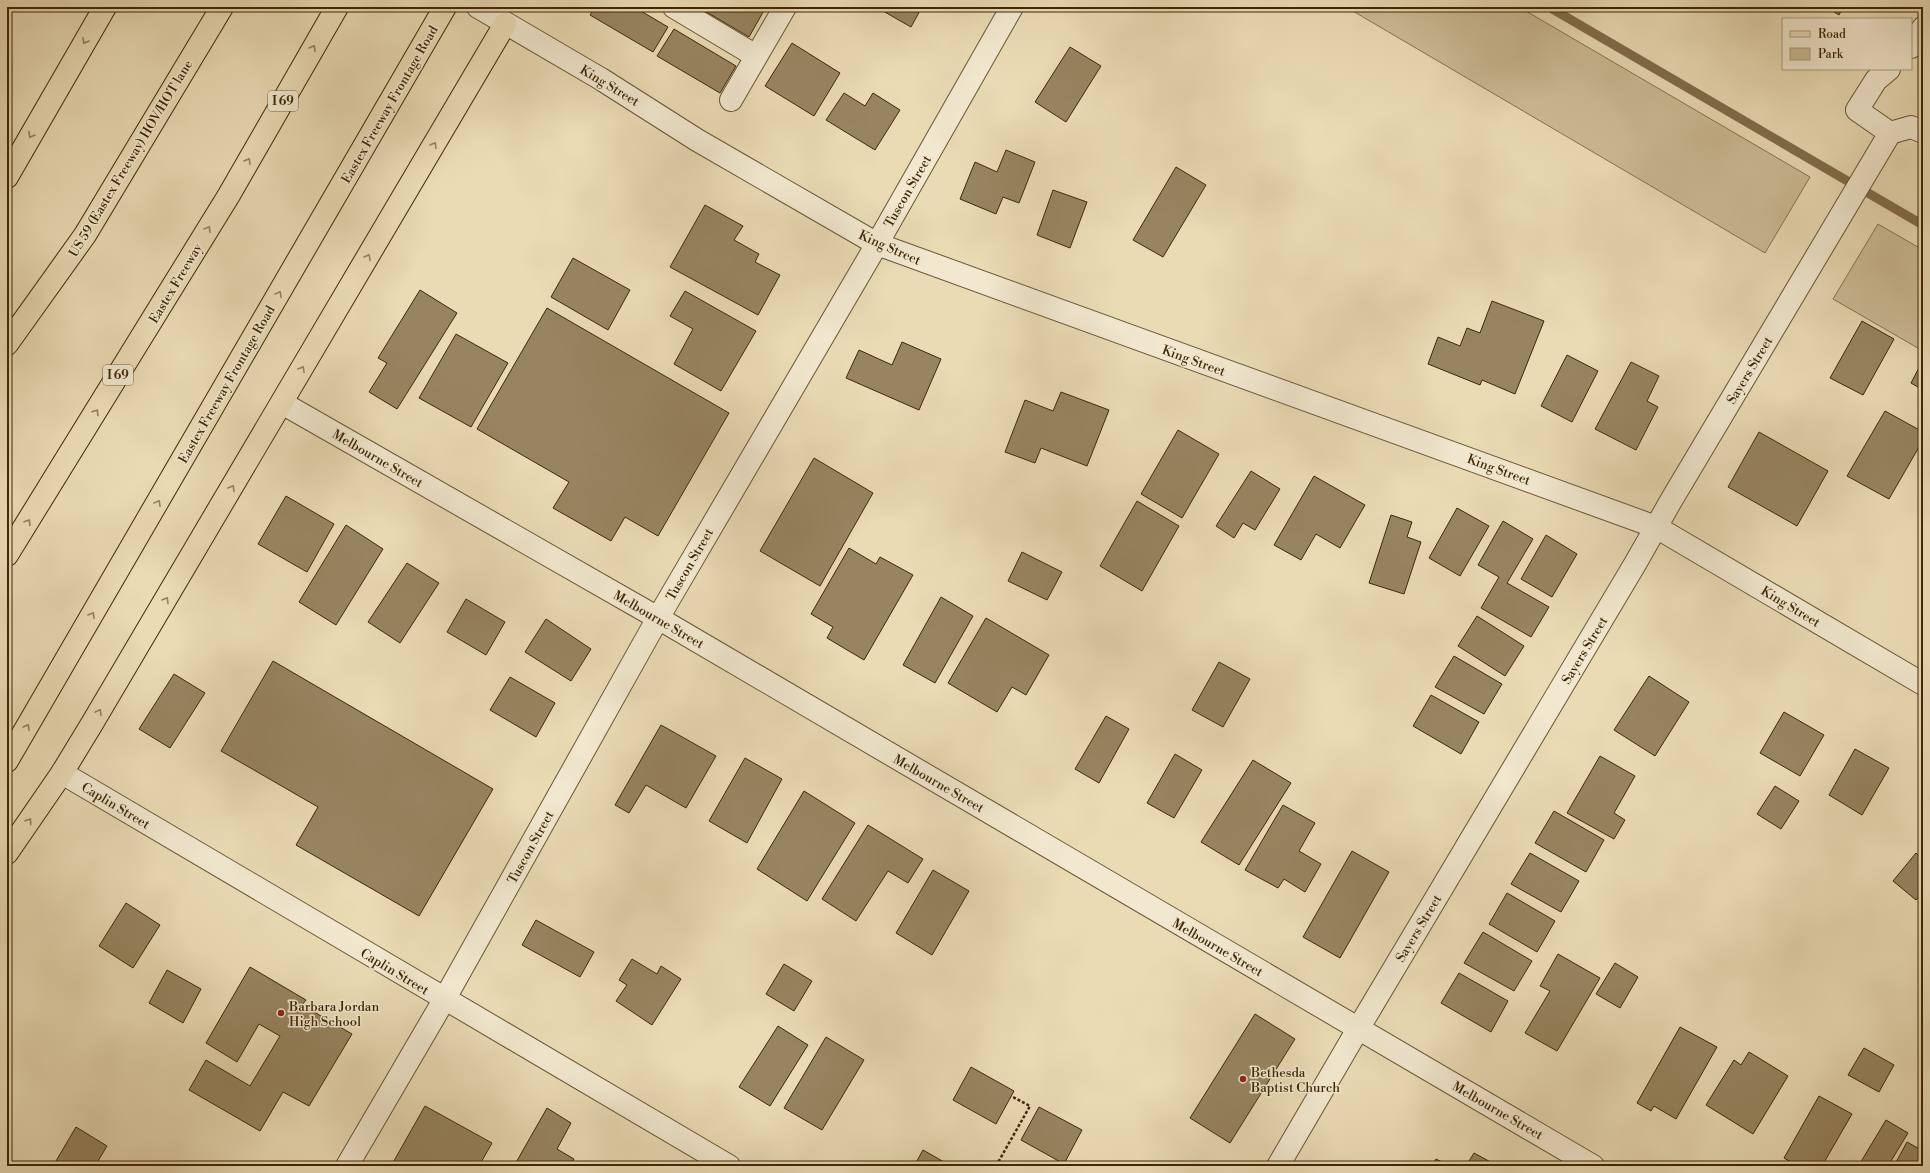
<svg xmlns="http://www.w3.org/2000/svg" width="1930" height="1173" font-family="'Libre Bodoni',serif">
	<rect width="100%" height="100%" fill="#eadbb5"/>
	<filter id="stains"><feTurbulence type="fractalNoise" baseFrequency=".005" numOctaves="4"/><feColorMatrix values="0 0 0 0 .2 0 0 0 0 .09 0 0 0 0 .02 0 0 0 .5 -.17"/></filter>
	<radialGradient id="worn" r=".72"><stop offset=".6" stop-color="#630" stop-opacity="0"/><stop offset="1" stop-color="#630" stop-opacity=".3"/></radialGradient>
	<!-- green -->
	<path fill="#cdbc97" stroke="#86724e" d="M1346,7H1519L1810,177L1765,253Z
		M1878,224L1923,250V351L1833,299Z"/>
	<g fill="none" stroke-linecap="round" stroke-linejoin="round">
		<!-- stream -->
		<path stroke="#826e4c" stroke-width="9" d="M1549,7L1923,225"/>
	</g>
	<!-- building -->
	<path fill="#978561" stroke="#3e2706" d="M595,7H634L668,27L653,52L590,15Z
		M698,7H766L749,37Z
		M876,7H922L911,27Z
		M1826,7H1843L1839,15Z
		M674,29L736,66L720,93L657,56Z
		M792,43L840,73L814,116L765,86Z
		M1070,47L1101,66L1066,122L1035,102Z
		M844,93L865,106L873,93L900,110L875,150L826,120Z
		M1006,150L1035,162L1019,203L1003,197L996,214L960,199L975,162L997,172Z
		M1176,167L1206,185L1163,257L1133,240Z
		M1053,190L1087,202L1070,248L1037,235Z
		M705,205L743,226L734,240L759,254L755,262L780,275L758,315L670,267Z
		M573,258L630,290L608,330L551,297Z
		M420,290L457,313L397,409L369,392L387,363L378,358Z
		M685,291L756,331L721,391L674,364L693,329L670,316Z
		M1492,301L1544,321L1515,394L1482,380L1480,385L1428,364L1438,337L1460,346L1467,328L1480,333Z
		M547,308L729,413L658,536L625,517L611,541L553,508L569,482L477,429Z
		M1862,321L1894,339L1863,395L1830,378Z
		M456,334L508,363L471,427L419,398Z
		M902,342L941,359L919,410L846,378L859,350L892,365Z
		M1567,355L1598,371L1572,422L1541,406Z
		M1923,360V390L1911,383Z
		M1631,362L1659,376L1647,401L1658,407L1636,450L1595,429Z
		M1061,392L1109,410L1087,466L1041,448L1035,463L1005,452L1025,400L1053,411Z
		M1885,411L1923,432V440L1889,499L1847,476Z
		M1178,430L1219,454L1182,518L1141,494Z
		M1759,432L1828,471L1797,526L1728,487Z
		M814,458L873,493L820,586L760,551Z
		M1251,471L1280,489L1255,530L1243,523L1234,538L1216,526Z
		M1314,476L1365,505L1340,548L1316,534L1301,560L1274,545Z
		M286,496L334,524L307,572L258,544Z
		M1137,501L1179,526L1142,591L1100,566Z
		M1457,508L1489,526L1460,576L1429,558Z
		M1391,515L1412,522L1407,537L1421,542L1404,594L1369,583Z
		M1503,521L1533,539L1507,583L1549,607L1531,637L1481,608L1499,577L1478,565Z
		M346,525L383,549L336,625L299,602Z
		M1546,535L1577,554L1552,597L1521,579Z
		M849,548L876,564L880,557L913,575L864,660L827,638L833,627L811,614Z
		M1022,552L1062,572L1047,600L1008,581Z
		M407,563L439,583L400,643L368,622Z
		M941,597L973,616L935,683L903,665Z
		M466,599L505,622L486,655L447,632Z
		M1477,616L1524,646L1505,676L1458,646Z
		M986,618L1049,655L1026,695L1012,687L997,712L948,683Z
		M546,619L591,649L571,681L525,652Z
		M1454,656L1502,684L1484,714L1435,687Z
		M273,661L493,789L419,916L296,845L318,807L221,751Z
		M1219,662L1250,679L1223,727L1192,710Z
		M174,674L205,693L170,748L139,729Z
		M1649,676L1689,702L1655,756L1614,730Z
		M510,677L555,703L536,737L490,710Z
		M1431,695L1479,722L1461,754L1413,726Z
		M1784,712L1824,735L1800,776L1760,753Z
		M1106,716L1129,729L1099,783L1075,769Z
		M661,725L716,756L686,808L646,785L629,813L615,805Z
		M1855,749L1889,768L1862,815L1829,795Z
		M1175,754L1202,770L1174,818L1147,803Z
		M1600,756L1635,776L1614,813L1625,820L1614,839L1567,813Z
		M745,758L782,779L747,843L709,821Z
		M1253,760L1291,783L1239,865L1201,842Z
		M1775,786L1799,801L1781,829L1757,814Z
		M804,791L855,823L807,901L757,869Z
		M1283,805L1315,823L1299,851L1321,864L1305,892L1284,879L1278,888L1245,870Z
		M1554,811L1604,840L1586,872L1535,843Z
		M868,825L923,859L908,883L888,871L856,921L822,899Z
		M1352,851L1389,872L1340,958L1303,937Z
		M1530,853L1579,881L1561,912L1511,884Z
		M1916,853L1923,859V892L1916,900L1893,881Z
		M933,870L969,891L932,955L896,933Z
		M1507,893L1555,921L1537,952L1489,924Z
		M126,903L160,925L133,968L99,946Z
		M536,920L594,952L580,977L522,945Z
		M1483,932L1532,961L1514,991L1464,963Z
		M1558,954L1600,978L1557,1051L1525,1033L1550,991L1540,986Z
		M632,959L657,974L661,966L681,979L652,1025L616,1001L627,985L619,980Z
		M1615,963L1638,977L1620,1008L1596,994Z
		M784,964L812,981L794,1011L766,994Z
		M250,967L306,1000L302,1005L352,1034L309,1106L283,1092L260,1131L189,1090L206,1060L250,1086L280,1036L259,1024L237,1062L206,1043Z
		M167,970L201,989L183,1023L149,1003Z
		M1459,973L1508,1001L1491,1032L1441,1003Z
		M1255,1014L1295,1039L1230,1143L1190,1118Z
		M778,1026L808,1045L770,1106L739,1087Z
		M1680,1027L1717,1047L1676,1119L1654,1106L1651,1111L1637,1103Z
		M826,1037L864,1060L822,1130L784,1108Z
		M1864,1048L1894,1065L1879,1092L1848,1075Z
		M1749,1052L1788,1076L1753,1134L1706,1105L1734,1060L1741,1065Z
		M971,1067L1014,1091L996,1124L953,1100Z
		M1819,1096L1852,1114L1822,1166H1798L1784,1158Z
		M425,1106L492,1143L479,1166H391Z
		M1039,1107L1082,1130L1064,1164L1021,1140Z
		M547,1108L571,1123L557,1149L574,1159L570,1166H514Z
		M1886,1120L1908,1133L1888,1166H1860L1859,1165Z
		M76,1127L107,1146L95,1166H53Z
		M1907,1142L1923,1151V1166H1894Z
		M923,1150L951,1166H914Z
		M1474,1153L1498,1166H1466Z
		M1436,1159L1450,1166H1432Z"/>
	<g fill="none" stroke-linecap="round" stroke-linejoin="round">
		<!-- minor casing -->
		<g stroke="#695432" stroke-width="24">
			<path id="minor" d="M478,7L601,79L697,140L877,244L1656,527L1923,684
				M674,7L756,56
				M1911,47L1923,28
				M1889,69L1876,80L1857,110L1890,133
				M731,100L785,7
				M1890,133L1911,127L1923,132
				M282,403L658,618L1593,1166
				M62,773L729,1166
				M347,1166L444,1000L658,618L877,244L1012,7
				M1278,1166L1358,1029L1635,564L1672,499L1890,133"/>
		</g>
		<!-- major casing -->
		<g stroke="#3e2706" stroke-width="24">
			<path id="major" d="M7,761L445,7
				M7,853L62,773L93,722L505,24"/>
		</g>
		<!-- highway casing -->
		<g stroke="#3e2706" stroke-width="24">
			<path id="highway" d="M7,177L105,7
				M7,344L85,235L222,7
				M7,555L229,195L337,7"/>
		</g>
		<!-- path -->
		<path stroke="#3e2706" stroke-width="2.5" stroke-dasharray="3 2" stroke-linecap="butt" d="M996,1166L1030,1106L1011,1096"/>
		<!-- minor -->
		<use href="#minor" stroke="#f1e8cf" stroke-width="22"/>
		<!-- major -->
		<use href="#major" stroke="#eadbb5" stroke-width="22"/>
		<!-- highway -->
		<use href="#highway" stroke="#eadbb5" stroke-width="22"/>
	</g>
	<!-- one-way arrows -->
	<defs><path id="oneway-chevron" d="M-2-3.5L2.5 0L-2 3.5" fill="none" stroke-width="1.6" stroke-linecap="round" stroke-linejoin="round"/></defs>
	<g stroke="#94815e">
		<use href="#oneway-chevron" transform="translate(85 41) rotate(120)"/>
		<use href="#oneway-chevron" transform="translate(313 48) rotate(-60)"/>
		<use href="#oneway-chevron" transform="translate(31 135) rotate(120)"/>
		<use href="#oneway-chevron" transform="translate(434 145) rotate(-60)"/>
		<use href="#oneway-chevron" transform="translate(248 161) rotate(-60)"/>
		<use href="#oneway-chevron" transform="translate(208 229) rotate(-59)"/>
		<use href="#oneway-chevron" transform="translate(368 257) rotate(-60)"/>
		<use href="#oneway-chevron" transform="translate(279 294) rotate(-60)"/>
		<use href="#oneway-chevron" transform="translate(302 369) rotate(-60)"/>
		<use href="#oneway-chevron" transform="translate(96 412) rotate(-58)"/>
		<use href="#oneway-chevron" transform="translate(232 488) rotate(-59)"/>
		<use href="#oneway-chevron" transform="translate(158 503) rotate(-60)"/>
		<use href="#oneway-chevron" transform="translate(28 522) rotate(-58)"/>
		<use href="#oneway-chevron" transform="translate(166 600) rotate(-59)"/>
		<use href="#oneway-chevron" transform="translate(92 615) rotate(-60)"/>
		<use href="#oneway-chevron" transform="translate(99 712) rotate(-59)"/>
		<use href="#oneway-chevron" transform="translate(27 727) rotate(-60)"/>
		<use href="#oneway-chevron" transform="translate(29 821) rotate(-56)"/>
	</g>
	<!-- markers -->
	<g fill="#8f2418" stroke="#f1e8cf" stroke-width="1.5">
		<circle cx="281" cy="1013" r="4"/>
		<circle cx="1243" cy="1079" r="4"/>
	</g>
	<g text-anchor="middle" stroke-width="3" stroke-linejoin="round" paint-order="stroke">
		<!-- shield labels -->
		<g fill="#f1e8cf" stroke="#746142" stroke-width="1">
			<rect x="268" y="91" width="30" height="20" rx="3"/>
			<rect x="103" y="365" width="30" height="20" rx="3"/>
		</g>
		<g font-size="12" font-weight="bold" fill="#3e2706">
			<text x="283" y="105">I 69</text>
			<text x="118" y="379">I 69</text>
		</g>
		<!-- street labels -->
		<g font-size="13" fill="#3e2706" stroke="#f1e8cf">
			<text transform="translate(610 85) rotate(31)" y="5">King Street</text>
			<text transform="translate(389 104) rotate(-60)" y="5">Eastex Freeway Frontage Road</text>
			<text transform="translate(130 158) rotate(-59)" y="5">US 59 (Eastex Freeway) HOV/HOT lane</text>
			<text transform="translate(907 191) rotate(-60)" y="5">Tuscon Street</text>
			<text transform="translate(890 247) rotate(24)" y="5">King Street</text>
			<text transform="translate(175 283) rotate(-59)" y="5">Eastex Freeway</text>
			<text transform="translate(1194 360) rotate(20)" y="5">King Street</text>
			<text transform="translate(1749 370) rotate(-59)" y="5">Sayers Street</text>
			<text transform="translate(226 384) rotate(-60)" y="5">Eastex Freeway Frontage Road</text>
			<text transform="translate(378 458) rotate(30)" y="5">Melbourne Street</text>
			<text transform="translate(1499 469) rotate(20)" y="5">King Street</text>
			<text transform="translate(689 564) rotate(-60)" y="5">Tuscon Street</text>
			<text transform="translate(1791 606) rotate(31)" y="5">King Street</text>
			<text transform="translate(659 619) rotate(30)" y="5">Melbourne Street</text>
			<text transform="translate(1584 650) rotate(-59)" y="5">Sayers Street</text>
			<text transform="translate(939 783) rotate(30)" y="5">Melbourne Street</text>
			<text transform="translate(116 805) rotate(31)" y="5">Caplin Street</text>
			<text transform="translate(530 847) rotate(-61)" y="5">Tuscon Street</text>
			<text transform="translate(1418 928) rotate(-59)" y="5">Sayers Street</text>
			<text transform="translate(1218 947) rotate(30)" y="5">Melbourne Street</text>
			<text transform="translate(395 971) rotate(31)" y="5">Caplin Street</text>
			<text transform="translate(1498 1110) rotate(30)" y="5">Melbourne Street</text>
		</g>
		<!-- poi labels -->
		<g font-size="13" fill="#3e2706" stroke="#f1e8cf" text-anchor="start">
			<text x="289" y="1011">Barbara Jordan<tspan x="289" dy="15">High School</tspan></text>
			<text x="1251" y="1077">Bethesda<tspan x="1251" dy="15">Baptist Church</tspan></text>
		</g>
	</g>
	<!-- margin -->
	<rect width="1930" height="1173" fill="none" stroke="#eadbb5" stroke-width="24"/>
	<rect x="8" y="8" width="1914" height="1157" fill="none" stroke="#3e2706" stroke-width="2"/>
	<rect x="12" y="12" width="1906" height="1149" fill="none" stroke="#3e2706"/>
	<!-- legend -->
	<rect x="1782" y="18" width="130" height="52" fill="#f1e8cf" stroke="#a99b7f"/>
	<rect x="1790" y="31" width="20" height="6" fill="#eadbb5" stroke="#a99b7f"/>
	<text x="1818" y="38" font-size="12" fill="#3e2706">Road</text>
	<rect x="1790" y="48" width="20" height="12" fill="#cdbc97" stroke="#a99b7f"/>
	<text x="1818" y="58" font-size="12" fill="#3e2706">Park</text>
	<rect width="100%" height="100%" filter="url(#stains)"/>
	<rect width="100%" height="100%" fill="url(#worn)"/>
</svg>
